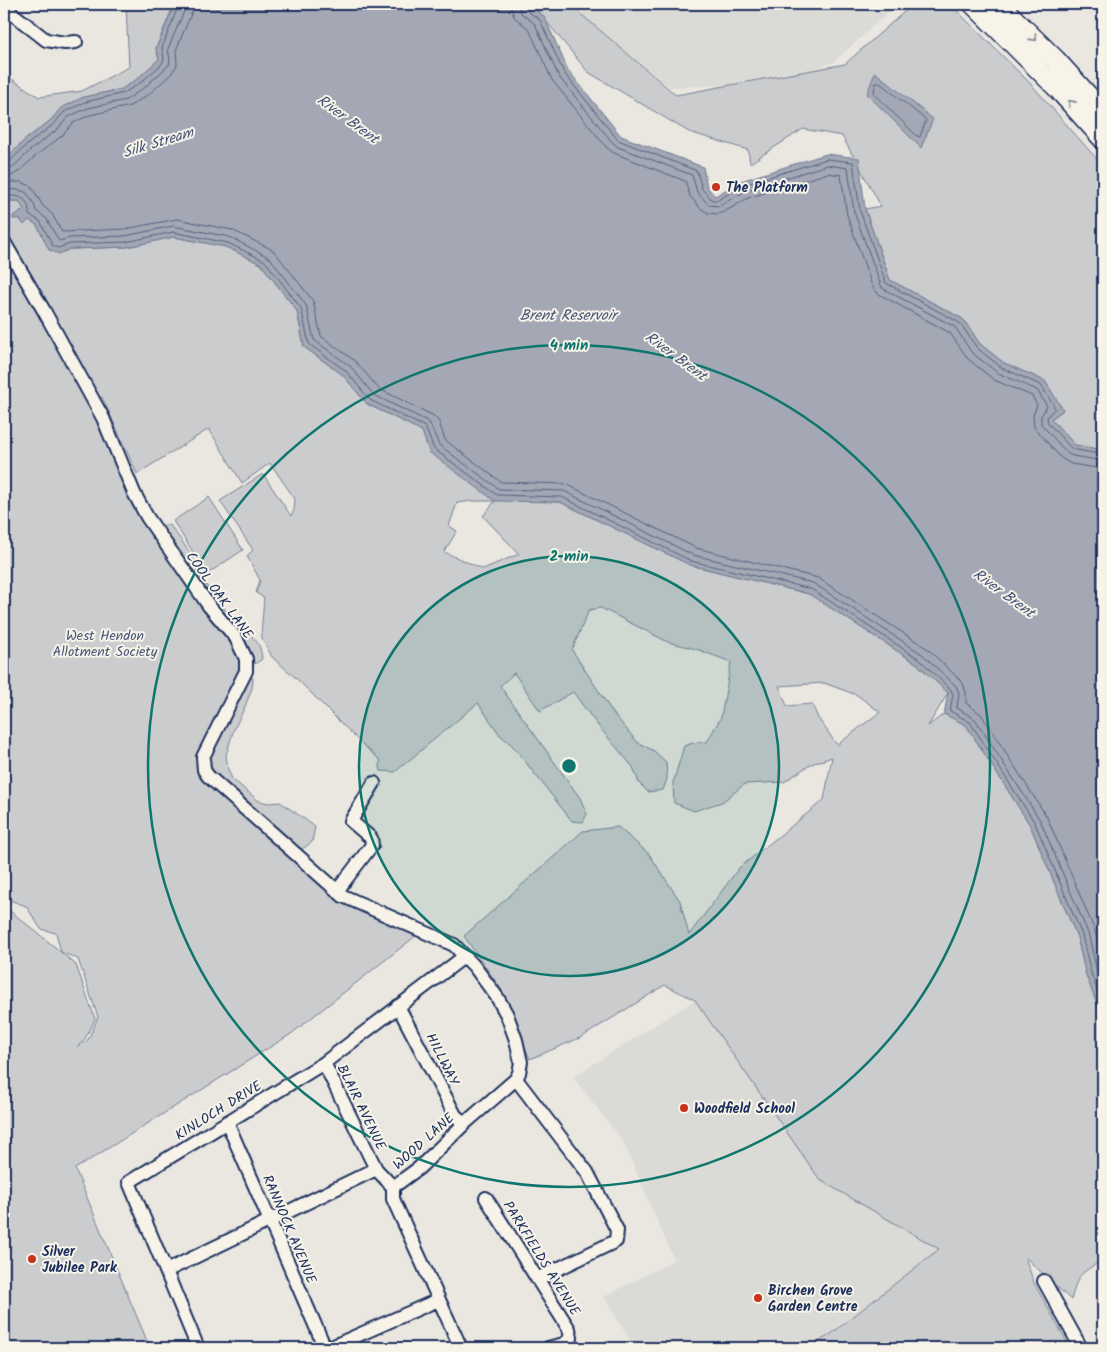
<svg xmlns="http://www.w3.org/2000/svg" width="1107" height="1352" font-family="Kalam,sans-serif">
	<rect width="100%" height="100%" fill="#eae7e0"/>
	<filter id="ink" filterUnits="userSpaceOnUse"><feTurbulence type="fractalNoise" baseFrequency=".02" numOctaves="2"/><feDisplacementMap in="SourceGraphic" scale="10" xChannelSelector="R" yChannelSelector="G"/><feConvolveMatrix kernelMatrix="1 2 1 2 8 2 1 2 1" color-interpolation-filters="sRGB"/></filter>
	<g filter="url(#ink)">
		<!-- built -->
		<path fill="#dadad6" d="M576,4H897L834,62L768,84L669,87L581,16Z
			M695,1000L733,1054L953,1238L831,1334L809,1348H635L604,1297L674,1260L627,1150L621,1139L573,1077Z"/>
		<!-- green -->
		<path fill="#cbcccd" stroke="#737e96" fill-rule="evenodd" d="M123,4H174L156,48L159,59L136,80L122,89L84,97L61,108L51,120L26,139L4,160V74L39,97L82,91L129,67L126,6Z
			M532,4H569L676,95L845,64L913,4H950L1030,83L1103,166V450L1075,445L1051,419L1063,410L1045,381L1004,363L980,344L963,319L890,280L865,209L881,206L842,136L803,129L750,163L748,150L689,132L588,72Z
			M4,201H19L25,210L13,216C18,219 23,219 29,220C40,224 44,240 49,250L127,247L174,237L226,247L261,264L297,311L304,347L343,375L367,404L422,431L428,449L495,500L560,502L690,565L809,594L916,663L948,693L928,726L944,714L966,725L1030,825L1077,937L1086,975L1103,1020V1260C1078,1275 1079,1273 1071,1300L1025,1257L1034,1283L1067,1342L1057,1348H809L831,1334L939,1249L820,1180L695,1000L665,985L582,1037L530,1059L501,989L464,936L583,831L618,827L649,854L680,901L689,935L739,868L824,800L832,757L811,764L784,782L745,784L722,802L694,811L674,803L673,783L684,746L693,743L707,742L721,717L731,662L696,649L668,642L601,608L589,610L572,650L613,713L637,742L654,751L666,762L667,779L663,790L648,792L639,783L633,767L595,722L573,692L540,711L514,673L500,686L580,798L587,814L583,822L572,821L512,745L500,735L478,703L395,772L381,771L379,764L381,761L361,743L297,679L272,657L261,636L264,598L256,593L260,580L247,556L253,550L220,501L263,474L291,516L294,510L295,499L270,463L242,483L209,429L137,474L102,397L88,404L96,414L137,512L202,607L234,646L242,665L199,749C196,759 196,765 201,775L369,912L367,914L371,916L372,914L417,935L291,1034L75,1169L150,1348H4V906L61,952L56,933L41,929L26,906L4,898ZM471,501H495L483,516L519,554L483,569L444,552L457,531L449,526L457,503ZM824,683L857,695L880,712L837,745L818,718L812,704L787,706L779,686ZM61,952L78,959L98,1017L88,1040L77,1047L85,1039L95,1019L76,965Z
			M209,497L243,550L207,574L173,521Z
			M161,525H170L200,567L199,576L232,618L226,620L165,535Z
			M241,625C252,639 260,638 262,659L255,664L238,627Z
			M245,678H253L252,688L244,709L234,729L226,755L228,769L232,779L259,801L269,803L280,802L306,820L315,827L312,842L301,850L213,775L207,767L209,749Z"/>
		<!-- water -->
		<path fill="#a3a8b4" stroke="#6d7892" d="M175,4H526L544,16L568,70L621,136L703,167L707,187L715,196L741,181L826,154L859,158L865,209L890,280L963,319L980,344L1004,363L1045,381L1063,410L1051,419L1075,445L1103,450V1020L1086,975L1077,937L1030,825L966,725L944,714L948,693L916,663L809,594L690,565L560,502L495,501L429,452L422,431L367,404L343,375L304,347L297,311L261,264L226,247L174,237L127,247L70,249L59,254L49,250L37,225L29,220L24,225L20,219H13V216L24,210L19,201H4V160L26,139L51,120L61,108L84,97L122,89L137,79L159,59L156,49Z
			M875,72L933,119L921,148L867,94Z"/>
		<g fill="none" stroke-linecap="round" stroke-linejoin="round">
			<!-- shore -->
			<path stroke="#515f80" stroke-width="1" d="M510,4L514,17L529,29L552,80L607,148L614,153L685,181L690,196L700,208L708,213L717,214L724,212L748,198L828,173L841,175L847,215L872,286L877,293L950,333L968,359L994,380L1032,396L1037,405L1033,415L1034,427L1061,458L1071,464L1103,469
				M518,4L521,13L535,24L559,77L613,143L618,147L692,175L697,192L709,205L719,206L745,191L827,165L848,168L854,212L882,288L955,327L972,353L998,373L1037,390L1047,406L1041,416V424L1068,454L1073,456L1103,461
				M524,4L526,10L540,20L564,73L618,140L697,171L702,189L712,200H718L743,185L827,159L853,162L860,211L886,283L960,323L977,348L1002,368L1041,385L1055,408L1047,417L1048,423L1072,449L1103,455
				M876,83H880L926,120L920,137L917,136L874,94Z
				M4,163L9,162L29,143L54,124L64,112L85,102L124,93L140,83L162,64L164,59L162,48L179,4
				M4,169L13,167L33,148L58,129L68,117L88,108L126,100L145,87L169,65L170,59L168,49L185,9V4
				M4,177L11,176L18,172L38,154L63,135L73,123L90,115L130,106L149,94L171,74L177,65L176,50L192,12L193,4
				M4,182H21L31,186L43,206L52,214L62,232L125,229L177,219L232,230L269,248L275,252L313,301L321,336L355,361L379,389L434,416L439,422L445,440L501,482L566,484L696,548L818,578L928,649L963,683L966,693V703L981,714L1047,817L1095,931L1103,965
				M4,189L20,190L27,193L34,204L36,211L46,218L59,241L70,238L125,236L173,226L230,237L270,258L306,305L314,340L350,366L374,395L429,422L439,445L499,489L564,491L693,555L813,583L922,654L956,686L959,693L957,708L975,719L1040,820L1088,933L1097,971L1103,988
				M4,196C19,195 30,197 29,215L40,221L53,246L58,248L70,244L126,242L173,232L228,243L265,261L301,308L309,344L346,371L370,400L425,427L434,449L497,495L562,497L691,561L811,589L919,659L951,690L953,694L950,711L970,722L1035,823L1082,935L1091,973L1103,1006"/>
			<!-- minor casing -->
			<g stroke="#1b2f5e" stroke-width="16">
				<path id="minor" d="M4,7L46,40L65,43L76,42
					M4,242L43,309L103,418L134,493L147,517L209,606L236,638L246,659V671L203,757L204,770L208,776L343,896L454,945L474,966L497,997L507,1015L516,1040L521,1062L519,1073L516,1079L464,1124L419,1168L393,1187V1199L461,1348
					M337,891L372,845L371,838L351,821L374,783
					M398,1006L455,1115L464,1124
					M324,1063L376,1169L393,1187
					M516,1079L587,1172L617,1230L616,1241L537,1279
					M227,1122L325,1348
					M486,1198L569,1329L571,1338L564,1344L548,1348
					M166,1271L376,1169
					M1044,1281L1081,1348
					M198,1348L129,1182L324,1063L465,956
					M329,1348L438,1300"/>
			</g>
			<!-- highway casing -->
			<g stroke="#1b2f5e" stroke-width="22">
				<path id="highway" d="M973,4L1056,87L1103,139
					M999,4L1056,60L1103,112"/>
			</g>
			<!-- minor -->
			<use href="#minor" stroke="#f7f3e8" stroke-width="12"/>
			<!-- highway -->
			<use href="#highway" stroke="#f7f3e8" stroke-width="19"/>
		</g>
		<!-- one-way arrows -->
		<defs><path id="oneway-chevron" d="M-2-3.5L2.5 0L-2 3.5" fill="none" stroke-width="1.6" stroke-linecap="round" stroke-linejoin="round" transform="scale(1.25)"/></defs>
		<g stroke="#8991a3">
			<use href="#oneway-chevron" transform="translate(1034 38) rotate(45)"/>
			<use href="#oneway-chevron" transform="translate(1071 103) rotate(-132)"/>
		</g>
	</g>
	<!-- distance rings -->
	<circle cx="569" cy="766" r="210" fill="#0f766e" fill-opacity=".12"/>
	<g fill="none" stroke="#0f766e" stroke-width="2.5">
		<circle cx="569" cy="766" r="210"/>
		<circle cx="569" cy="766" r="421"/>
	</g>
	<!-- markers -->
	<g fill="#c8321e" stroke="#f7f3e8" stroke-width="2">
		<circle cx="716" cy="187" r="5"/>
		<circle cx="684" cy="1108" r="5"/>
		<circle cx="32" cy="1259" r="5"/>
		<circle cx="758" cy="1298" r="5"/>
	</g>
	<g text-anchor="middle" stroke-width="4" stroke-linejoin="round" paint-order="stroke">
		<!-- poi labels -->
		<g font-size="14" font-weight="bold" fill="#1b2f5e" stroke="#f7f3e8" text-anchor="start">
			<text x="726" y="192">The Platform</text>
			<text x="694" y="1113">Woodfield School</text>
			<text x="42" y="1256">Silver<tspan x="42" dy="16">Jubilee Park</tspan></text>
			<text x="768" y="1295">Birchen Grove<tspan x="768" dy="16">Garden Centre</tspan></text>
		</g>
		<!-- street labels -->
		<g font-size="14" fill="#1b2f5e" stroke="#f7f3e8">
			<text transform="translate(220 595) rotate(54)" y="5">COOL OAK LANE</text>
			<text transform="translate(443 1059) rotate(63)" y="5">HILLWAY</text>
			<text transform="translate(362 1107) rotate(64)" y="5">BLAIR AVENUE</text>
			<text transform="translate(218 1110) rotate(-32)" y="5">KINLOCH DRIVE</text>
			<text transform="translate(423 1141) rotate(-42)" y="5">WOOD LANE</text>
			<text transform="translate(290 1229) rotate(67)" y="5">RANNOCK AVENUE</text>
			<text transform="translate(542 1258) rotate(58)" y="5">PARKFIELDS AVENUE</text>
		</g>
		<!-- park labels -->
		<g font-size="14" fill="#47567a" stroke="#f7f3e8">
			<text x="105" y="640">West Hendon<tspan x="105" dy="16">Allotment Society</tspan></text>
		</g>
		<!-- water labels -->
		<g font-size="15" font-style="italic" fill="#445378" stroke="#f7f3e8">
			<text transform="translate(348 119) rotate(36)" y="5">River Brent</text>
			<text transform="translate(158 142) rotate(-17)" y="5">Silk Stream</text>
			<text x="568" y="320">Brent Reservoir</text>
			<text transform="translate(676 356) rotate(36)" y="5">River Brent</text>
			<text transform="translate(1004 593) rotate(36)" y="5">River Brent</text>
		</g>
	</g>
	<circle cx="569" cy="766" r="8" fill="#0f766e" stroke="#f7f3e8" stroke-width="2.5"/>
	<g font-size="15" text-anchor="middle" font-weight="bold" fill="#0f766e" stroke="#f7f3e8" stroke-width="4" stroke-linejoin="round" paint-order="stroke">
		<text x="569" y="350">4 min</text>
		<text x="569" y="561">2 min</text>
	</g>
	<!-- margin -->
	<rect width="1107" height="1352" fill="none" stroke="#f7f3e8" stroke-width="20"/>
	<rect x="10" y="10" width="1087" height="1332" fill="none" stroke="#1b2f5e" stroke-width="2" filter="url(#ink)"/>
</svg>
